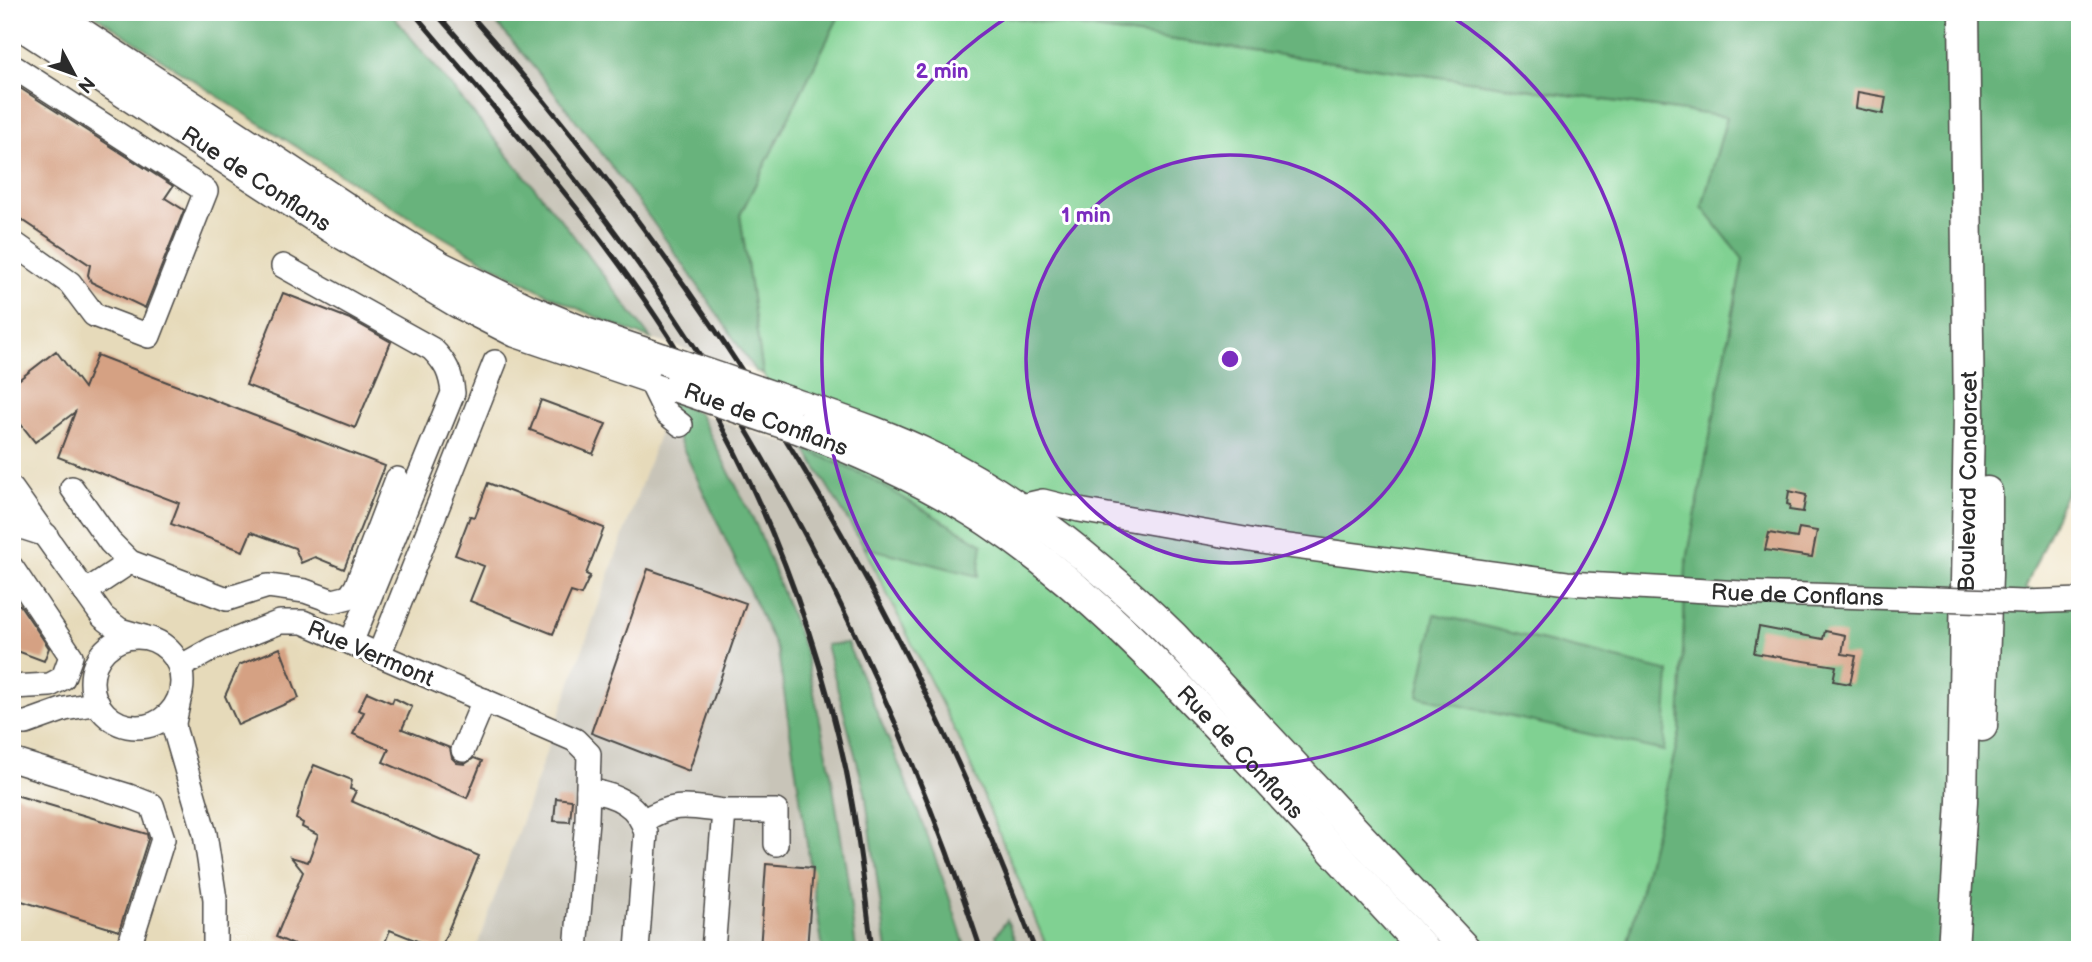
<svg xmlns="http://www.w3.org/2000/svg" width="2092" height="962" font-family="'Balsamiq Sans',sans-serif">
	<rect width="100%" height="100%" fill="#fff"/>
	<filter id="ink" filterUnits="userSpaceOnUse"><feTurbulence type="fractalNoise" baseFrequency=".0143" numOctaves="2"/><feDisplacementMap in="SourceGraphic" scale="14" xChannelSelector="R" yChannelSelector="G"/><feConvolveMatrix kernelMatrix="1 2 1 2 8 2 1 2 1" color-interpolation-filters="sRGB"/></filter>
	<filter id="wash" filterUnits="userSpaceOnUse"><feTurbulence type="fractalNoise" baseFrequency=".00686" numOctaves="4" result="noise"/><feDisplacementMap in="SourceGraphic" scale="28" xChannelSelector="R" yChannelSelector="G"/><feGaussianBlur stdDeviation="1.57" result="paint"/><feColorMatrix in="noise" values="0 0 0 0 0 0 0 0 0 0 0 0 0 0 0 0 0 1.4 0 .05"/><feComposite in="paint" operator="in"/></filter>
	<g filter="url(#wash)">
		<rect width="100%" height="100%" fill="#f2e8cf"/>
		<!-- built -->
		<path fill="#e6daba" d="M12,12H90L275,135L459,248L623,329L664,420L476,950H12Z"/>
		<!-- industrial -->
		<path fill="#c8c4b8" d="M390,12H486L514,42L603,155L694,277L755,371L651,339L567,227Z
			M699,413L805,449L864,547L962,745L1048,950H1019L1007,920L996,935L1000,950H966L956,914L912,795L847,643L826,646L865,792L887,950H856L847,875L830,768L805,651L757,527Z
			M664,420L675,431L778,652L823,950H476Z"/>
		<!-- green -->
		<path fill="#80d192" stroke="#567e5e" stroke-width="2" d="M841,12H972L1727,117L1702,207L1743,259L1686,566L1680,732L1626,950H1048L962,745L864,547L893,553L982,544L866,476L805,449L763,374L740,215Z"/>
		<!-- forest -->
		<path fill="#68b37c" stroke="#4a6f54" stroke-width="2" d="M90,12H390L567,227L651,339C552,303 461,249 372,194C277,136 183,74 90,12Z
			M486,12H841L740,215L763,374L755,371C700,286 641,203 578,123C548,85 519,47 486,12Z
			M972,12H2080V460L2025,589L2080,602V950H1626L1680,732L1686,566L1743,259L1702,207L1727,117Z
			M652,393L699,413L757,527L805,651L830,768L847,875L856,950H823L778,652L675,431Z
			M805,449L866,476L982,544L978,576L864,547Z
			M1435,614L1669,672L1664,751L1418,696Z
			M847,643C891,744 935,845 966,950H887L865,792L826,645Z
			M1007,920L1019,950H1000L996,935Z"/>
		<g id="blocks">
			<!-- building -->
			<path fill="#d5a183" d="M12,83L173,186L165,198L184,210L145,308L91,282L88,275L90,265L12,213Z
				M1858,92L1886,97L1883,114L1856,108Z
				M283,293L350,319L391,342L355,428L246,385Z
				M56,351L84,388L97,355L385,466L344,569L315,557L301,563L295,548L251,532L243,551L171,524L179,503L58,457L75,412L35,442L12,413V385Z
				M541,400L606,424L593,454L530,430Z
				M488,483L604,528L586,574L590,576L581,595L571,592L553,634L470,601L484,566L455,555L470,516L475,517Z
				M1789,491L1806,495L1803,512L1789,510L1790,505L1787,504Z
				M1799,528L1817,531L1812,557L1765,550L1769,533L1797,538Z
				M648,569L746,603L689,771L591,733Z
				M12,602L20,605L49,648L44,661L12,649Z
				M1759,627L1823,639L1825,631L1845,635L1842,654L1856,656L1850,684L1833,681L1836,666L1754,653Z
				M280,648L299,698L238,725L225,696L239,665Z
				M367,692L392,703L394,698L412,707L402,729L450,748L452,758L457,763L465,764L474,758L482,761L467,798L383,762L389,749L353,734L364,712L358,710Z
				M314,765L352,780L350,789L356,791L351,801L479,856L440,950L390,930L382,950H305L276,937L303,872L291,857L308,862L318,835L302,827L303,823L296,819L306,783Z
				M12,794L147,834L148,839L119,931L12,898Z
				M556,798L572,800L570,822L554,821Z
				M766,864L813,868L807,950H760Z"/>
		</g>
	</g>
	<g filter="url(#ink)">
		<use href="#blocks" fill-opacity="0" stroke="#494744" stroke-width="2"/>
		<g fill="none" stroke-linecap="round" stroke-linejoin="round">
			<!-- minor casing -->
			<g stroke="#494744" stroke-width="26">
				<g id="minor">
					<path d="M12,66L206,191L149,336L94,315L70,283L12,242"/>
					<path d="M283,266L432,349C446,363 451,373 453,393L351,643"/>
					<path d="M649,378L666,413L681,425"/>
					<path d="M72,488L110,542L130,562L227,599L268,586L305,591L333,601L349,597L356,587L397,479"/>
					<path d="M12,489L103,617L120,630L144,637"/>
					<path id="s1" d="M1017,507L1043,501L1079,510L1273,544L1567,583L1742,593L1935,599"/>
					<path d="M12,524L46,535"/>
					<path d="M12,568L71,656L63,678L50,685L12,687"/>
					<path d="M85,592L130,562"/>
					<path d="M2024,602L2080,600"/>
					<circle cx="137" cy="682" r="45"/>
					<path d="M379,655L495,362"/>
					<path d="M180,667L212,649L280,622H303L575,740L589,754L587,820L576,950"/>
					<path d="M179,700L174,723L175,731L205,834L215,899V950"/>
					<path d="M12,723H26L65,709L98,703"/>
					<path d="M463,750L484,700"/>
					<path d="M12,760L129,796L152,805L163,839L128,950"/>
					<path d="M588,790C616,795 639,804 646,833L637,950"/>
					<path d="M724,811H776V844"/>
					<path d="M643,821C675,801 689,807 724,811L713,950"/>
				</g>
			</g>
			<!-- major casing -->
			<g stroke="#494744" stroke-width="33">
				<g id="major">
					<path d="M49,12L352,212L441,267L525,308L588,334L663,359"/>
					<path id="s2" d="M12,19L329,226L459,303L516,332L677,387"/>
					<path d="M789,402C838,419 888,435 934,458C1024,502 1103,567 1174,637L1466,950"/>
					<path id="s3" d="M795,427C862,452 926,481 986,520C1086,586 1166,672 1248,759C1307,823 1366,886 1425,950"/>
					<path d="M1982,726L1987,575V492"/>
					<path id="s4" d="M1953,950L1962,801L1969,418L1964,12"/>
				</g>
			</g>
			<!-- minor -->
			<use href="#minor" stroke="#fff" stroke-width="23"/>
			<!-- major -->
			<use href="#major" stroke="#fff" stroke-width="30"/>
			<!-- rail -->
			<path stroke="#2b2b2b" stroke-width="5" d="M413,12C514,132 621,250 699,386C768,504 817,636 846,770C858,829 865,890 872,950
				M435,12C503,89 569,168 629,251C782,463 900,702 981,950
				M468,12C712,286 908,607 1035,950"/>
			<!-- minor-bridge casing -->
			<g stroke="#494744" stroke-width="26" stroke-linecap="butt">
				<path id="minor-bridge" d="M1935,599L2024,602"/>
			</g>
			<!-- major-bridge casing -->
			<g stroke="#494744" stroke-width="33" stroke-linecap="butt">
				<path id="major-bridge" d="M663,359L789,402
					M677,387L795,427"/>
			</g>
			<!-- minor-bridge -->
			<use href="#minor-bridge" stroke="#fff" stroke-width="23"/>
			<!-- major-bridge -->
			<use href="#major-bridge" stroke="#fff" stroke-width="30"/>
		</g>
	</g>
	<!-- distance rings -->
	<circle cx="1230" cy="359" r="204" fill="#7b2cbf" fill-opacity=".12"/>
	<g fill="none" stroke="#7b2cbf" stroke-width="3.5">
		<circle cx="1230" cy="359" r="204"/>
		<path d="M1446 13A408 408 0 1 1 1014 13"/>
	</g>
	<g text-anchor="middle" stroke-width="6" stroke-linejoin="round" paint-order="stroke">
		<!-- street labels -->
		<g font-size="23" fill="#2b2b2b" stroke="#fff">
			<text dy="8" stroke="none"><textPath href="#s2" startOffset="292">Rue de Conflans</textPath></text>
			<text transform="translate(766 419) rotate(20)" y="8">Rue de Conflans</text>
			<text dy="8" stroke="none"><textPath href="#s4" startOffset="469">Boulevard Condorcet</textPath></text>
			<text dy="8" stroke="none"><textPath href="#s1" startOffset="788">Rue de Conflans</textPath></text>
			<text transform="translate(371 653) rotate(23)" y="8">Rue Vermont</text>
			<text dy="8" stroke="none"><textPath href="#s3" startOffset="558">Rue de Conflans</textPath></text>
		</g>
	</g>
	<circle cx="1230" cy="359" r="10" fill="#7b2cbf" stroke="#fff" stroke-width="3.5"/>
	<g font-size="21" text-anchor="middle" font-weight="bold" fill="#7b2cbf" stroke="#fff" stroke-width="6" stroke-linejoin="round" paint-order="stroke">
		<text x="942" y="78">2 min</text>
		<text x="1086" y="222">1 min</text>
	</g>
	<!-- margin -->
	<rect width="2092" height="962" fill="none" stroke="#fff" stroke-width="42"/>
	<!-- north arrow -->
	<g transform="translate(74 74) rotate(131)" stroke="#ffffff" stroke-width="5" paint-order="stroke">
	<path d="M0-5L12 26L0 18L-12 26Z" fill="#2b2b2b"/>
	<text y="-10" font-size="19" font-weight="bold" text-anchor="middle" fill="#2b2b2b">N</text>
	</g>
</svg>
